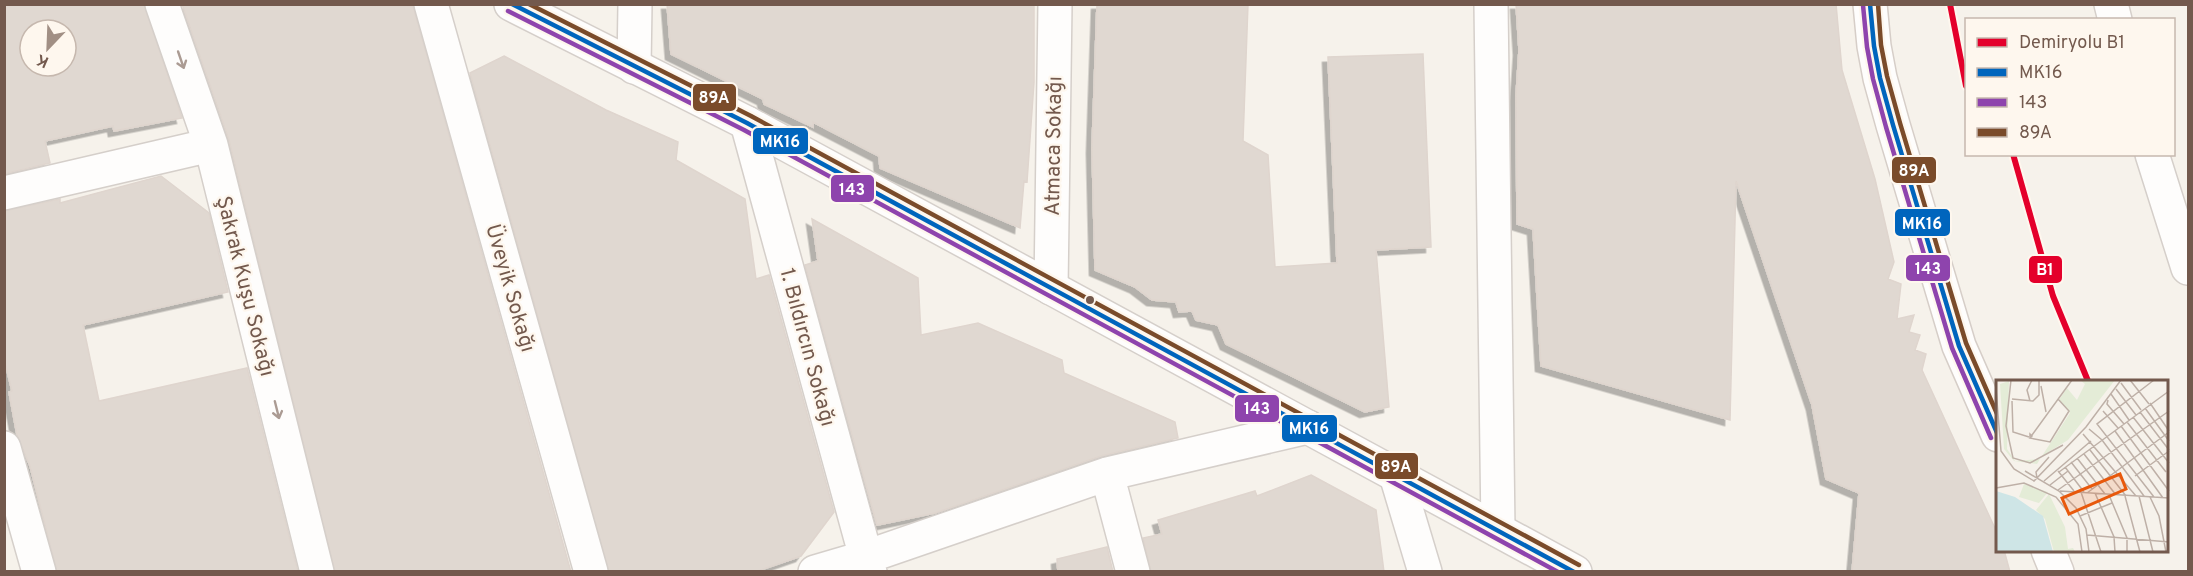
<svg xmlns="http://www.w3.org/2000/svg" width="2193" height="576" font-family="Overpass,sans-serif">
	<defs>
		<filter id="shadow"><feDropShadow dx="-5.5" dy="5.5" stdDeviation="0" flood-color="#0004"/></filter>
	</defs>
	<rect width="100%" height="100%" fill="#f6f2eb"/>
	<!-- building -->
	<path fill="#e0d8d1" stroke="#dfd5ce" stroke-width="1.5" fill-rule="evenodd" filter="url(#shadow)" d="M4,4H144L182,118L114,131L113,126L45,141L50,163L4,174ZM30,30H66V66H30Z
		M182,4L413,6L571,572H335L229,140Z
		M667,4H1034V82L1027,182L1024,181L1020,228L880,168L879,156L813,122V127L764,104L763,99L671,54Z
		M1097,4H1248L1243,141L1268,155L1275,267L1337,263L1328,57L1423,54L1431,247L1376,250L1389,407L1365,412L1226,344L1218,325L1196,320L1192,311L1179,312L1176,302L1152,300L1135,287L1095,270L1092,148Z
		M1516,4H1836L1842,70L1875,179L1894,262L1888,279L1901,284L1897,319L1914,315L1909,332L1920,335L1915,350L1926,354L1922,370L1998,535V550H2004L2010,572H1852L1859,493L1826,479L1812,405L1736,181L1730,420L1541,366L1533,229L1517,224L1516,96L1519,50Z
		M504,56L606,110L678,142L676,160L745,199L756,279L769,275L834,512L801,556L755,572H609L470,73Z
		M161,176L209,213L228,292L83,325L99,401L247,368L298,572H57L30,466L17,435L9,392L12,391L4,358V211L60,199V203Z
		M812,219L918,278L921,335L978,323L1062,360L1064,373L1175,422L1178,438L1101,456L935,513L877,525L805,265L818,261Z
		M1311,475L1376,510L1384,572H1151L1143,538L1162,534L1158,520L1255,491L1257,496Z
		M1107,547L1113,572H1058L1057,559Z"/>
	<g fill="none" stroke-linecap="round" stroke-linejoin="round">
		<!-- minor casing -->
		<g stroke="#d5cfca" stroke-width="36">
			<path id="minor" d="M162,4L211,145L317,572
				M431,4L591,572
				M1491,4L1498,530
				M634,67L635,4
				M747,123L870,572
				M4,193L211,145
				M1051,288L1055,4
				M4,448L39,572
				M1107,474L1133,572
				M1396,475L1425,572
				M815,572L866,557L1107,474L1308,427"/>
		</g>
		<!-- tertiary casing -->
		<g stroke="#d5cfca" stroke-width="36">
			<path id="tertiary" d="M511,4L747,123L1575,572
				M2111,4L2115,20
				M2152,154L2188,268"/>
		</g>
		<!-- secondary casing -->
		<g stroke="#d6cec8" stroke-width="36">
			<path id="secondary" d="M1870,4L1874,46L1880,78L1893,125L1959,346L1998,435
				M2048,550L2057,572"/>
		</g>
		<!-- minor -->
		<use href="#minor" stroke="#fefdfc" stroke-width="33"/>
		<!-- tertiary -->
		<use href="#tertiary" stroke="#fefdfc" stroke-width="33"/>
		<!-- secondary -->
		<use href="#secondary" stroke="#fefdfc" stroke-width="33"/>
		<!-- bus-1 casing -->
		<g stroke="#fef7ee" stroke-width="9">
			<path id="bus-1" d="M512,4L747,123L1574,572
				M1870,4L1874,46L1880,78L1893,125L1959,346L1998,435"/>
		</g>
		<!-- bus-2 casing -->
		<g stroke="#fef7ee" stroke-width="9">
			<path id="bus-2" d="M1863,5L1867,47L1873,79L1886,127L1952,348L1991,438
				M508,11L744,130L1558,572"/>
		</g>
		<!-- bus-3 casing -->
		<g stroke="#fef7ee" stroke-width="9">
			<path id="bus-3" d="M529,4L751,116L1579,565
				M1878,4L1881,45L1887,76L1900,123L1966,343L1998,416"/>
		</g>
		<!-- bus-1 -->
		<use href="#bus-1" stroke="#0065bd" stroke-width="4.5"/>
		<!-- bus-2 -->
		<use href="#bus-2" stroke="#8e44ad" stroke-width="4.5"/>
		<!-- bus-3 -->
		<use href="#bus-3" stroke="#7a4b2a" stroke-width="4.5"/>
		<!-- rail-1 casing -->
		<g stroke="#fef7ee" stroke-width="10">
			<path id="rail-1" d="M1950,4L1966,86
				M2013,154L2053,296L2088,381"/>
		</g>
		<!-- rail-1 -->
		<use href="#rail-1" stroke="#e4002b" stroke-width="6"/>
	</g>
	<!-- one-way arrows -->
	<defs><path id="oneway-shaft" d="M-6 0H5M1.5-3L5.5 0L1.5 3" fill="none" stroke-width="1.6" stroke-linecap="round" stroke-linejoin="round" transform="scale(1.5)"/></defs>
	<g stroke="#ab9b93">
		<use href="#oneway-shaft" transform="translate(181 60) rotate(71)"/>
		<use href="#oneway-shaft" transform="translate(277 410) rotate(76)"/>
	</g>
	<!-- markers -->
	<circle fill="#73594d" stroke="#fef7ee" stroke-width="2" cx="1090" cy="300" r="5"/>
	<g text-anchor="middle" stroke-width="4.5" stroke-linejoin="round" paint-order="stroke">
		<!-- street labels -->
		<g font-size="21" fill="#73594d" stroke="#fef7ee">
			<text transform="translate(1053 146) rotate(-89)" y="7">Atmaca Sokağı</text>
			<text transform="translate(246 286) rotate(76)" y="7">Şakrak Kuşu Sokağı</text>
			<text transform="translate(511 288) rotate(74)" y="7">Üveyik Sokağı</text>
			<text transform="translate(808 347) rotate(75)" y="7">1. Bıldırcın Sokağı</text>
		</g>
	</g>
	<!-- overview -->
	<g transform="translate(1996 380)">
		<rect width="172" height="172" fill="#f6f2eb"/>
		<path d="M84,0H119L72,60L46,76L74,33L63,20L71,8L81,20L89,4ZM13,1L11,69L19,81L44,79L41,84L18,81L8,69L4,4ZM28,104L52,112L43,123L23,117ZM53,114L69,147L72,169L77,168L79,172H58L49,139L40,130Z" fill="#e4ecd7"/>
		<path d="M0,111L19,117L47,136L57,172H0Z" fill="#cee5e6"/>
		<path fill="none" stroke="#beb0a7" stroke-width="1.5" d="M15,0L10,46L17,78L34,83L67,65M134,0L153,24M158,0L101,44L158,117M125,3L145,30M45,6L50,32M0,9L5,71L18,89L38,101L90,47L125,0M120,9L140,35M115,14L133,40M16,19L37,21L43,15V0M112,20L111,24L128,44M16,21L17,52L33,57M34,21L31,10L36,0M154,23L173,51M149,28L173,61M107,31L122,48M144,32L173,70M137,37L173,83M131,42L170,92M125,46L173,111M93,49L106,60L148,116M119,51L167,118M87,54L140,116M36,55L76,0M34,58V54L36,56L34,58L54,62L73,31L62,19M94,70L130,116M88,74L120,115M81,78L109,114M75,82L96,109M69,87L88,112M29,91L63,111L80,128L90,149L93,172M62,91L78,111M63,92L173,11M139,96L173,71M41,98L40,92L53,77M48,101L95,61M54,105L72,91M0,108L28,103L60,117L82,144L86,172M62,110L173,31M64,111L173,118M85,112L105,172M91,113L173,52M99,113L118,157L119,172M113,115L131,158V172M129,116L144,172M143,116L157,172M154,117L163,136L170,172M84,136L116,123M91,155L173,162"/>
		<path fill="#e8590c" fill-opacity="0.15" stroke="#e8590c" stroke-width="3" d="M124,94L130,109L73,134L66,118Z"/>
		<rect width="172" height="172" fill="none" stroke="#73594d" stroke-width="3"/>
	</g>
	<g stroke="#fef7ee" stroke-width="2">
		<rect x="692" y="83" width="45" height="29" rx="6" fill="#7a4b2a"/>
		<rect x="752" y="127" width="57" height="28" rx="6" fill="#0065bd"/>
		<rect x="1891" y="156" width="46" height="28" rx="6" fill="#7a4b2a"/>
		<rect x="830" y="174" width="45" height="29" rx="6" fill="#8e44ad"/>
		<rect x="1894" y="208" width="57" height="29" rx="6" fill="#0065bd"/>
		<rect x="1905" y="254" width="46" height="28" rx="6" fill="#8e44ad"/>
		<rect x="2028" y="255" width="35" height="29" rx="6" fill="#e4002b"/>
		<rect x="1234" y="394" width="46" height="29" rx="6" fill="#8e44ad"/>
		<rect x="1281" y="414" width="57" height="29" rx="6" fill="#0065bd"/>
		<rect x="1374" y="452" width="45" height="28" rx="6" fill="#7a4b2a"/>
	</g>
	<g font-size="16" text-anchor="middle" font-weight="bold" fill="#fff">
		<text x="714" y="103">89A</text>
		<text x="780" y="147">MK16</text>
		<text x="1914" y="176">89A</text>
		<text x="852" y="195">143</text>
		<text x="1922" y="229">MK16</text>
		<text x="1928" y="274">143</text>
		<text x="2045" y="275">B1</text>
		<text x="1257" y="414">143</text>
		<text x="1309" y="434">MK16</text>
		<text x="1396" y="472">89A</text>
	</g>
	<!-- border -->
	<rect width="2193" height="576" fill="none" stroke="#73594d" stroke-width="12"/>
	<!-- legend -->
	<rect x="1965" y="18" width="210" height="138" fill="#fef7ee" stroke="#c6b8ae" stroke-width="1.5"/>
	<rect x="1977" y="38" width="30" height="9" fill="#e4002b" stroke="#c6b8ae" stroke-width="1.5"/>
	<text x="2019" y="48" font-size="18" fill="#73594d">Demiryolu B1</text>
	<rect x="1977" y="68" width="30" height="9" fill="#0065bd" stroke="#c6b8ae" stroke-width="1.5"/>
	<text x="2019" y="78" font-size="18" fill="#73594d">MK16</text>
	<rect x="1977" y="98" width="30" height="9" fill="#8e44ad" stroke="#c6b8ae" stroke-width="1.5"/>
	<text x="2019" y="108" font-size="18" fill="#73594d">143</text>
	<rect x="1977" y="128" width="30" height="9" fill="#7a4b2a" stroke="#c6b8ae" stroke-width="1.5"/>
	<text x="2019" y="138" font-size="18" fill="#73594d">89A</text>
	<!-- north arrow -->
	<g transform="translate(48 48) rotate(203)"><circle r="28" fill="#fef7ee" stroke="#c6b8ae" stroke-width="1.5"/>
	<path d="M0-4.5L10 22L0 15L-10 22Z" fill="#a18f84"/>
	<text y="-9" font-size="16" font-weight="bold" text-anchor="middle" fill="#73594d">K</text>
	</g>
</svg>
